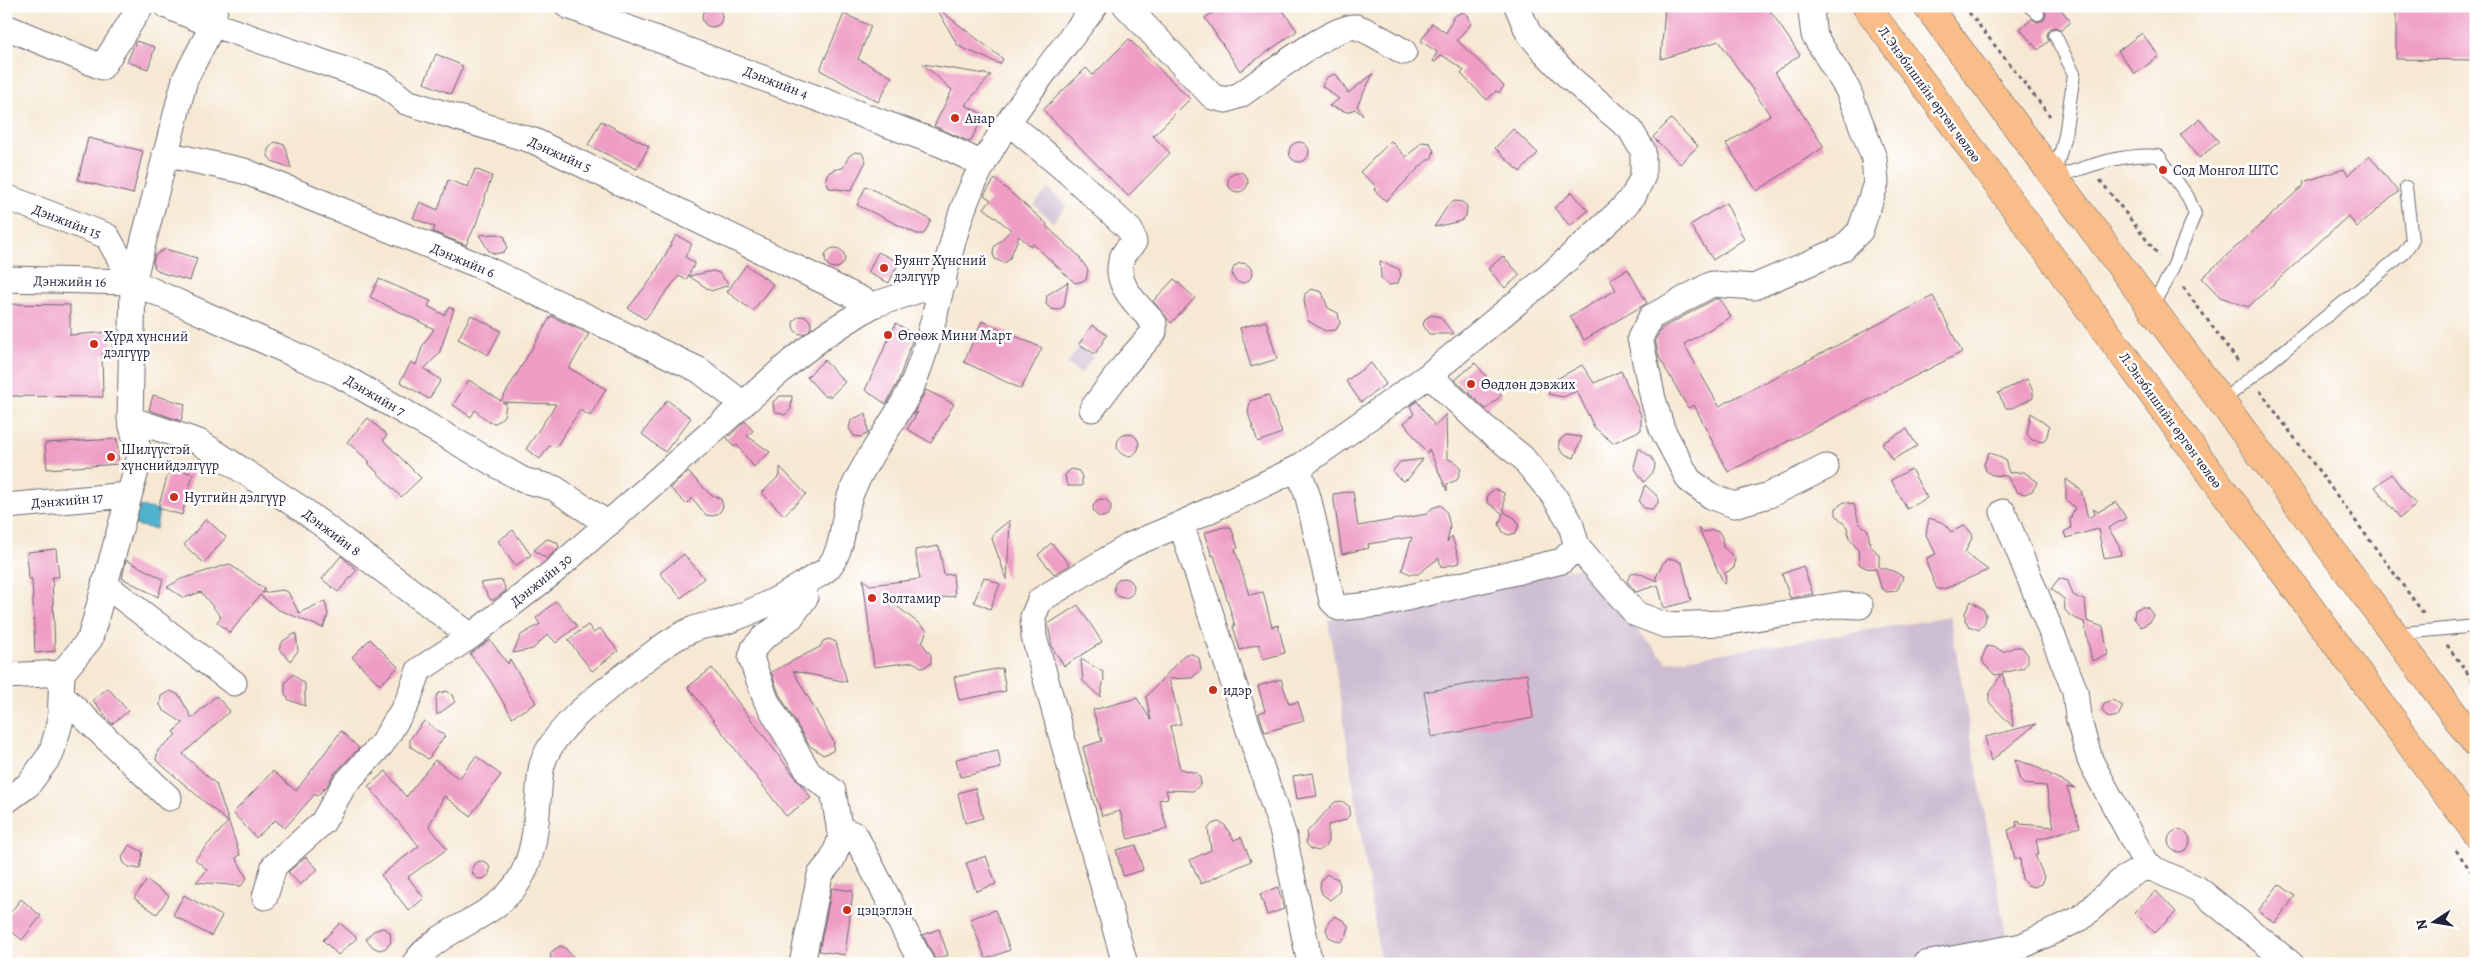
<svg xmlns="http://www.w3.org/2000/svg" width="2482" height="970" font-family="Alegreya,serif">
	<rect width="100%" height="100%" fill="#fff"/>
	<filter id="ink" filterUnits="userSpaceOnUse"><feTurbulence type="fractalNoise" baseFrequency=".02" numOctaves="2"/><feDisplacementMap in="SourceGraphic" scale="10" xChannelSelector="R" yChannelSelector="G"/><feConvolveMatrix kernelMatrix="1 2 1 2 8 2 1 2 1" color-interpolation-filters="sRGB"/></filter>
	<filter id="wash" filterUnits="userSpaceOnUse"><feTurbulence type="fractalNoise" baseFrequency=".0096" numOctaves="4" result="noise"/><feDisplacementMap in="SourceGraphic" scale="20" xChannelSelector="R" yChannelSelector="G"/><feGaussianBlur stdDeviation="1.12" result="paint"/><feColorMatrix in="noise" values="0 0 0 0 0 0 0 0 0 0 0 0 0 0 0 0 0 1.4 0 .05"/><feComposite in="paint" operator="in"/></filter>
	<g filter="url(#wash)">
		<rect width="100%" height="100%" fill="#f6e8d3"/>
		<!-- industrial -->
		<path fill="#cebed1" d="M1048,189L1067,205L1053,222L1034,205Z
			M1079,347L1093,357L1081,374L1067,364Z
			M1580,567L1667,662L1950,617L2007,941L1884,964H1381L1328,620Z"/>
		<!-- water -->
		<path fill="#4fb3ce" stroke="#386a84" d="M138,506L159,510L156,529L134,525Z"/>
		<g id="blocks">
			<!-- building -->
			<path fill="#ee9dc5" d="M1222,6H1280L1297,31L1240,71L1205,18Z
				M1665,6H1767L1800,55L1775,72L1824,147L1757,191L1726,144L1770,115L1719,41L1661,59Z
				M2047,6H2058L2071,22L2061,30L2056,27L2051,28L2047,34L2049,41L2038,50L2020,29L2032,19L2037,22L2044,20L2046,15L2044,9Z
				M2396,6H2476V60L2396,59Z
				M702 17a10 10 0 1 1 20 0a10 10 0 1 1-20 0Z
				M936,7L1003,59L1000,64L958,46Z
				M1463,12L1468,15L1471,24L1457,40L1504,86L1499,93L1496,91L1487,100L1461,74L1464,70L1442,55L1435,62L1433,61L1437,52L1421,41L1432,23L1446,33L1454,16Z
				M844,14L871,26L858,59L892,77L878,102L820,70Z
				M2142,33L2159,56L2135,74L2118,51Z
				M1129,39L1190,99L1153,136L1170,153L1128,196L1043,110L1086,68L1093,75Z
				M136,41L155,47L148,69L127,62Z
				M436,54L463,66L451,94L424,83Z
				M923,64L991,75L965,105L984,115L970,142L934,126L952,90Z
				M1336,74L1348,93L1373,74L1357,106L1363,115L1355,109L1347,112L1329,106L1339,99L1322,86L1327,77Z
				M1671,119L1698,146L1680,164L1653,137Z
				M2199,119L2219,142L2199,158L2180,135Z
				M601,121L649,146L637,169L588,145Z
				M1513,129L1538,153L1520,172L1495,148Z
				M88,138L143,151L133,194L78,180Z
				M1391,141L1406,157L1422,142L1430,143L1434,151L1432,158L1426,161L1386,201L1374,190L1377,187L1360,172Z
				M275,142L285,145L291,168L272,161L268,156V149Z
				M1289 152a10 10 0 1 1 20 0a10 10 0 1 1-20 0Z
				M855,152L862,153L866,161L851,191L829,188L826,180L827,174L833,170L843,168L849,156Z
				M2370,156L2398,192L2357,227L2348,216L2248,307L2220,297L2202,278L2304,185L2303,182L2344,169L2348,175Z
				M475,169L492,176L476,224L466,245L433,232L435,227L413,218L420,202L438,210L448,180L468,187Z
				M1228 182a10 10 0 1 1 20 0a10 10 0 1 1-20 0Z
				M995,179L1047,224L1046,226L1078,255L1088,270L1086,280L1075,283L1033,244L1031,246L1019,236L1009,260L1004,263L995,259L993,254L994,247L1011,230L984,208L991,200L984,195Z
				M866,186L931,220L924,234H917L857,205Z
				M1572,192L1588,211L1570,226L1554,208Z
				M1455,201L1462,202L1467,206L1466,216L1461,221L1434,227L1449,204Z
				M1726,203L1744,239L1713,260L1690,225Z
				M498,234L505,237L507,247L504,252L495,254L489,251L479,235Z
				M676,235L692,244L685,257L695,263L686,280L679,276L645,319L628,308L653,277Z
				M825 258a10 10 0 1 1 20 0a10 10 0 1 1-20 0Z
				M165,249L197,258L190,281L162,273L155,268L153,262L155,255Z
				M878,252L899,262L889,283L868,273Z
				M1503,256L1520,275L1505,288L1488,269Z
				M1380,261L1399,269L1401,275L1398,283L1390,285L1385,283L1381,278Z
				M1232 273a10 10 0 1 1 20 0a10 10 0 1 1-20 0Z
				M746,265L773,284L753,311L727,292Z
				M1628,269L1647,303L1584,340L1570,316L1616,290L1610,279Z
				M713,271L719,273L729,285L711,291L689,276Z
				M379,279L431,301L428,306L444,315L449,307L454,309L439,354L424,369L441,380L429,399L400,382L411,362L416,365L423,345L434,329L370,297Z
				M1174,279L1195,298L1171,323L1153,301Z
				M1068,282L1064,306L1058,310L1051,309L1046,304L1047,295Z
				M1311,289L1322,292L1328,308L1338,313L1340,323L1336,330L1325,331L1308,321L1304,301L1305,294Z
				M1933,296L1962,352L1728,472L1694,405L1688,408L1659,357L1655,340L1662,328L1715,299H1720L1731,317L1684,344L1719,406Z
				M6,304L70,305V335L111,332L113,354H102L103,397L6,396Z
				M471,315L501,331L488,355L458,339Z
				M1431,315L1440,317L1454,334H1429L1423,325L1425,319Z
				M793 325a9 9 0 1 1 18 0a9 9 0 1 1-18 0Z
				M551,316L589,334L569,368L606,389L590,416L580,410L556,447L549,446L540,459L526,449L556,404L502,402L506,404L504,416L496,423L489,422L475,410L471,417L453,405L469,380L501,401Z
				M982,321L1042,348L1021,389L964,362Z
				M1266,321L1277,359L1251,367L1240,328Z
				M896,323L914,335L898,382L886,404L865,390Z
				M1092,325L1107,335L1095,354L1079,344Z
				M824,360L845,382L831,396H824L807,377Z
				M1371,363L1386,384L1361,402L1346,381Z
				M1475,363L1502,395L1486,409L1455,380Z
				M1582,365L1594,383L1621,371L1641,415V430L1613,443L1594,427L1577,391L1563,397L1548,394L1555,380Z
				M2027,379L2033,391V398L2013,408H2006L1998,393Z
				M926,390L954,404L931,443L907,429L918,412L913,415Z
				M153,395L185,404L181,421L149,410Z
				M1268,395L1282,433L1258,442L1248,413L1250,401Z
				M780,396H792L791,409L785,415L774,411L773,402Z
				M667,400L691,418L665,452L642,434Z
				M1417,401L1435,426L1446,414L1447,458L1457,463L1461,469L1457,480L1447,484V491L1429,449L1427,453L1404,423L1414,414L1410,406Z
				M866,413L868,433L861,437L854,436L849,428L851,420Z
				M2031,413L2049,427L2047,436L2043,442L2032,440L2027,434Z
				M368,418L387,435L383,440L421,478L401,497L368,463L370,462L347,442Z
				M745,421L753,431L747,436L770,452L754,467L737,445L734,447L727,438Z
				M1907,429L1917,446L1892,460L1882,443Z
				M1117 445a11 11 0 1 1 22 0a11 11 0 1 1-22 0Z
				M1566,435L1582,437L1574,458L1562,453L1559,447V441Z
				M117,439L119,464L47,469L45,443Z
				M1639,448L1652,458L1655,464L1654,471L1644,482L1634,467Z
				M1989,452L2005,460L2009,473L2024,472L2038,482L2032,491L2025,494L2017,492L2007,476L1992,475L1986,471L1984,464Z
				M1423,459L1408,479L1403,481L1396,476L1393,471L1400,462Z
				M170,467L193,474L182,515L158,508Z
				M780,467L806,494L784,515L762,493L780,475Z
				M1071,469L1079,471L1082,477V486H1068L1066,482L1065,475Z
				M1911,469L1927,498L1907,509L1891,480Z
				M688,472L710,494L721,499L723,507L719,513L713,516L706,515L692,498L686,504L670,488Z
				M2391,474L2416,505L2400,518L2375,487Z
				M2066,479L2081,490L2088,518L2095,514L2093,509L2098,512L2116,502L2126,518L2108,528L2119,545L2121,555L2104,558L2098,529L2066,538L2064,532L2071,528L2070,519L2075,508L2066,500Z
				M1645,485L1658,497V503L1652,509L1644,508L1639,502Z
				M1495,489L1504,493V512L1515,518L1519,524L1516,533L1508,535L1503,532L1499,524L1503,514L1487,502L1488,494Z
				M1353,491L1358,526L1427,514L1432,508L1441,505L1447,513L1450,527L1447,542L1452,536L1460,563L1441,567L1439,558L1418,574H1410L1402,570L1412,537L1368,544L1369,548L1342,554L1333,494Z
				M1093 508a9 9 0 1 1 18 0a9 9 0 1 1-18 0Z
				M1844,502L1854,504L1859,523L1868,530L1870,545L1879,555V567L1894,571L1903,577L1898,589L1895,591L1887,592L1881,588L1876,569L1866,568L1859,564L1858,550L1849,538L1847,527L1836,515V508Z
				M1929,518L1944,523L1951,532L1964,526L1969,530L1973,535L1965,553L1988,570L1944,589H1937L1927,565V558L1936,554L1926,535Z
				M206,519L226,537L204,563L184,545Z
				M1010,520L1007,580L992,539L995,532Z
				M1224,527H1231L1238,548L1235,549L1249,595L1263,592L1272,627L1278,625L1285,653L1263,659L1259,644L1240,650L1233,626H1235L1214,555L1212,556L1204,533Z
				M1698,527L1704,532L1713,530L1719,532L1722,537L1723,547L1735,558L1734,568L1725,573L1726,583L1724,584Z
				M513,530L531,555L515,566L498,541Z
				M547,539L557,542L559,547L547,559L534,550Z
				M1051,543L1070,565L1054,574L1038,555Z
				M939,546L944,575L953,574L955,596L894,604L927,630L922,643L931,655V663L923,668L913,662L874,667L863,579L870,585L920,579L915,550Z
				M56,549L59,577H52L55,651L35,653L32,579H29L27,552Z
				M684,554L704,578L681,598L660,573Z
				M341,556L357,570L338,592L322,579Z
				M1668,559H1674L1682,563L1691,601L1664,608L1658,585L1636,592L1627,581L1631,574L1636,572L1657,581L1656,577L1663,563Z
				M126,560L163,579L158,597L122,578Z
				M229,564L265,589L262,593L282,590L288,592L299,613L325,601L328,615L323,628L277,609L260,595L230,633L217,622L221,617L201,592L184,598L167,587L181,579Z
				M1803,566L1813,594L1790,598L1782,574Z
				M984,577L1000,584L990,609L974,602Z
				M1114 588a10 10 0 1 1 20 0a10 10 0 1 1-20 0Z
				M2059,578L2068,581L2073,595L2085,601L2087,621L2103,627L2108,655L2092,661L2084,622L2070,616L2065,610L2064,599L2051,589Z
				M502,580L506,591L493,600H491L480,583Z
				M556,601L577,626L556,643L548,634L533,649L513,653L521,635L540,624L536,618Z
				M1971,601L1983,609L1986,614L1985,622L1979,630L1969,626L1965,620V613Z
				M1078,605L1102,642L1064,666L1052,647L1048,624Z
				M2141,607H2147L2153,615L2150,622L2141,627L2134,618L2135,610Z
				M588,625L594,633L600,628L618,651L592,671L568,640Z
				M296,633L298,651L290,661L279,649L283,641Z
				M370,639L398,667L380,685L352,657Z
				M829,639L836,642L847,682L793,671L834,742L833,751L823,755L809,745L779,694L771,672L820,647L823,641Z
				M490,640L508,664L510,659L536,703L512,717L488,677L470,654Z
				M1987,646L1997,648L2003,652L2015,647H2022L2028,655V662L2023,668L2002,673L2010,696L2013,727L1989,702V695L2001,674L1995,675L1984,664L1982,658Z
				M1185,654H1192L1199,658L1201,670L1192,678L1169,679L1181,724L1170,726L1180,769L1197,773L1200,778L1201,784L1193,791L1166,790L1168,798L1159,800L1167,829L1128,839L1120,811L1102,816L1096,796L1083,747L1102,741L1093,710L1137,698L1151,720L1146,697Z
				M1081,659L1103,672L1104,679L1100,697L1083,681Z
				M712,668L811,798L786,816L688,687Z
				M1002,668L1006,691L959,700L954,677Z
				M293,674L305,684V706L289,700L285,694V683Z
				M1527,674L1533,718L1432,737L1424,692Z
				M1281,679L1289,704L1298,702L1304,721L1265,732L1259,713L1265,711L1258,686Z
				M108,688L128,711L112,724L93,700Z
				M170,691L179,695L192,718L216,696L230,711L183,754L216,784L240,855L236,858L247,878L241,886L196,882L207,870L195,859L228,822L156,760L158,750L176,735L173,732L183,723L163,710L160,705L161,696Z
				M447,691L452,695L455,702L437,715L436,697L439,693Z
				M2112,700L2123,706L2118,716L2109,718L2102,711L2104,703Z
				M424,721L445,736L428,759L410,746V739Z
				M2036,724L1991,761L1985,737Z
				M341,731L359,748L333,775L327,786L317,796L315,794L285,828L275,820L256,838L233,813L273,771L296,791Z
				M998,750L1001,768L960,777L956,759Z
				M476,756L501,775L470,816L444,796L429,826L447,849L408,877L424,898L409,911L381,875L419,846L368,786L386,771L406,797L435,760L459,779Z
				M2015,760L2033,765L2075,788L2067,787L2080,827L2036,840L2039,854L2035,855L2044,877L2041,884L2034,887L2027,885L2022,879L2020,858L2015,859L2008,830L2017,826L2016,822L2019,821L2020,824L2054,827L2046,786L2023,784L2019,778Z
				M1313,773L1317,796L1297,799L1293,776Z
				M975,788L983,818L965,823L958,793Z
				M1342,801L1350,807L1349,816L1345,820L1328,825V841L1325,847L1318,851L1311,849L1306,843L1307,832L1335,802Z
				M1218,822L1224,824L1234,840L1241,837L1251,861L1201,884L1190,860L1211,850L1208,829L1212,824Z
				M2168 841a11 11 0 1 1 22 0a11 11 0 1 1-22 0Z
				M129,845L143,852L140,869L129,867L124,863L122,857Z
				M1136,845L1143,870L1123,876L1116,850Z
				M986,856L996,884L976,891L966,863Z
				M306,857L318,869L300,885L288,872Z
				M472 870a9 9 0 1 1 18 0a9 9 0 1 1-18 0Z
				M1326,874L1338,879L1340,885L1339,892L1330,900L1322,894L1320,887L1321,881Z
				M147,880L169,896L157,914L134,898Z
				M2279,884L2295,896L2275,923L2258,911Z
				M1278,887L1284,909L1267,915L1260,894Z
				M832,888L853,891L845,955L819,951Z
				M2156,891L2176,912L2155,933L2134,912Z
				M184,895L222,916L211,936L173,915Z
				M21,899L41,916L22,940L6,927V918Z
				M995,910L1010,950L986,959L970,919Z
				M1335,916L1344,921L1349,927L1346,937L1340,942L1329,937L1326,930L1328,923Z
				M340,923L357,938L338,955L323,940Z
				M383,928L390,932L391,942L386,948L379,950L373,947L366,939L373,931Z
				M939,929L948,955L935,959L923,935Z
				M560,946L565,948L580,964H550L551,952Z"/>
		</g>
	</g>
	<g filter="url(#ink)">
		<use href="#blocks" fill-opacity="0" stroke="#6c6770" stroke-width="1"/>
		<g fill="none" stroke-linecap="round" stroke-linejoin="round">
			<!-- service casing -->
			<g stroke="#6c6770" stroke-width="14">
				<path id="service" d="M2029,6L2038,14
					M2055,35L2074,74L2065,135L2054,178C2088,166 2123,153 2159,156L2188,197L2195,214L2171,272L2151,308
					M2221,402L2403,254L2412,241L2406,187
					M2394,634L2476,626"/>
			</g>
			<!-- minor casing -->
			<g stroke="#6c6770" stroke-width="27">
				<path id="minor" d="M167,6L203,21L383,83L406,102L534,141L873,305L944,282
					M568,6L943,145L982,164
					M1126,6L1213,97L1226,100L1240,95C1261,81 1334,24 1356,27C1366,29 1394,46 1404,52
					M1815,6L1811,13L1814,35L1848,90L1874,158L1876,183L1860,231L1842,249L1754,287L1712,284L1651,317L1640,338L1653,399L1662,429L1689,480L1711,496L1734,505L1769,495L1826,467
					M6,27L102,67L141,6
					M1008,122L1069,173L1130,230L1134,242C1131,246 1123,252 1122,258C1112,284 1139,306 1154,323V332L1124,366L1092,409
					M165,154L244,171L480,266L699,370L743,404
					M6,197L107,236L133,282
					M6,279L133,282L338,374L523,480L554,488L608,524
					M130,419L199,442L303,510L471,636
					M1298,468L1308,497L1332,601L1339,608L1381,604L1562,561L1577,546L1570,522L1554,496L1522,457L1483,426L1429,375
					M6,506L128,495
					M2003,512L2075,691L2078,717L2090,760L2147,866
					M1577,546L1636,614L1665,625L1723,623L1839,605L1860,606
					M104,584L234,683
					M6,676L62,673
					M61,695L169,798
					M6,801L28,785L51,754L60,723L62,673L90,639L140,456L130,419L133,282L185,79L213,25L215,6
					M839,828L855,835L922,964
					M265,897L274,866L323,822L344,785L382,744L407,703L419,670L471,636L552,573L793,360L825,335L873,305
					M414,964C440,925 494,922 520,879C539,846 536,806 541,770C548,727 618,681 651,655C663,646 680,634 694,629C705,624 718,625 730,620C757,610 784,597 808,581C814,577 824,573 828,568C847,545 841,516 852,491C867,455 894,424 911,388C936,331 942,268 963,209C991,132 1047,71 1095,6
					M802,964L820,875L832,860L841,838L833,791L809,773L766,700L751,658L754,648L763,638L791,617L805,598L803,585
					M1125,964L1034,637L1033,617L1040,600L1131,545L1181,524
					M1310,964L1284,836L1181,524L1298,468L1429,375L1548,277L1621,210L1634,195L1643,176V151L1630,129L1570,78L1542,49L1528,32L1517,6
					M1925,964L2022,946L2081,918L2122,880L2147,866L2198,889L2291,964"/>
			</g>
			<!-- primary casing -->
			<g stroke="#6c6770" stroke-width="29">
				<path id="primary" d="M1866,6L2476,833
					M1927,6L2476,744"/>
			</g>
			<!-- path -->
			<path stroke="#6c6770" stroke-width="3" stroke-dasharray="4 4" stroke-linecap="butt" d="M1964,6L2050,116
				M2100,180L2159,256
				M2183,287L2240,364
				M2260,391L2424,614
				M2447,645L2476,685
				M2456,850L2476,878"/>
			<!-- service -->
			<use href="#service" stroke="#fff" stroke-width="12"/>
			<!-- minor -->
			<use href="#minor" stroke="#fff" stroke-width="25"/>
			<!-- primary -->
			<use href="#primary" stroke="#f8bd88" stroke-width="28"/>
		</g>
	</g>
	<!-- markers -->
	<g fill="#c8321e" stroke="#fff" stroke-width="2">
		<circle cx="955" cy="118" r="5"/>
		<circle cx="2163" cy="170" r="5"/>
		<circle cx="884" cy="268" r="5"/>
		<circle cx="888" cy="335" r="5"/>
		<circle cx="94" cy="344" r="5"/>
		<circle cx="1471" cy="384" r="5"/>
		<circle cx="111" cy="457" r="5"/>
		<circle cx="174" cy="497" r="5"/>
		<circle cx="872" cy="598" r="5"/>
		<circle cx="1213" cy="690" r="5"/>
		<circle cx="847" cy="910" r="5"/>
	</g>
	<g text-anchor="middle" stroke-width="5" stroke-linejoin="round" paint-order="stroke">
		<!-- street labels -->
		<g font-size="14" fill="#22223b" stroke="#fff">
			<text transform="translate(776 82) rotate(21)" y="5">Дэнжийн 4</text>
			<text transform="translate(1930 94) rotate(54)" y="5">Л.Энэбишийн өргөн чөлөө</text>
			<text transform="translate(560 154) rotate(24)" y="5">Дэнжийн 5</text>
			<text transform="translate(67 221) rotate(21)" y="5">Дэнжийн 15</text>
			<text transform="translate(463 260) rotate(23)" y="5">Дэнжийн 6</text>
			<text transform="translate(70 281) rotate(1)" y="5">Дэнжийн 16</text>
			<text transform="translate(375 395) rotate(30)" y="5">Дэнжийн 7</text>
			<text transform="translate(2171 420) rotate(54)" y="5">Л.Энэбишийн өргөн чөлөө</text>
			<text transform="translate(67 500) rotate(-5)" y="5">Дэнжийн 17</text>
			<text transform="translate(332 532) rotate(37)" y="5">Дэнжийн 8</text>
			<text transform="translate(541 580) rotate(-39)" y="5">Дэнжийн 30</text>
		</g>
		<!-- poi labels -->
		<g font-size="14" fill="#22223b" stroke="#fff" text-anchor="start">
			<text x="965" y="123">Анар</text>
			<text x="2173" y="175">Сод Монгол ШТС</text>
			<text x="894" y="265">Буянт Хүнсний<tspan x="894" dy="16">дэлгүүр</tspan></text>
			<text x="898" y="340">Өгөөж Мини Март</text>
			<text x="104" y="341">Хүрд хүнсний<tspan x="104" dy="16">дэлгүүр</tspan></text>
			<text x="1481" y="389">Өөдлөн дэвжих</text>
			<text x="121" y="454">Шилүүстэй<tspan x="121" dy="16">хүнснийдэлгүүр</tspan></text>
			<text x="184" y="502">Нутгийн дэлгүүр</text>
			<text x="882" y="603">Золтамир</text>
			<text x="1223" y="695">идэр</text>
			<text x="857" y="915">цэцэглэн</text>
		</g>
	</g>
	<!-- margin -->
	<rect width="2482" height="970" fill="none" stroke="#fff" stroke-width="25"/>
	<!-- north arrow -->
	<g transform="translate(2434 922) rotate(258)" stroke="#ffffff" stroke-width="4" paint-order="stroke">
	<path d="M0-4L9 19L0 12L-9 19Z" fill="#22223b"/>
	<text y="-8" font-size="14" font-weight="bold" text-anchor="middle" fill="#22223b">N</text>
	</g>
</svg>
